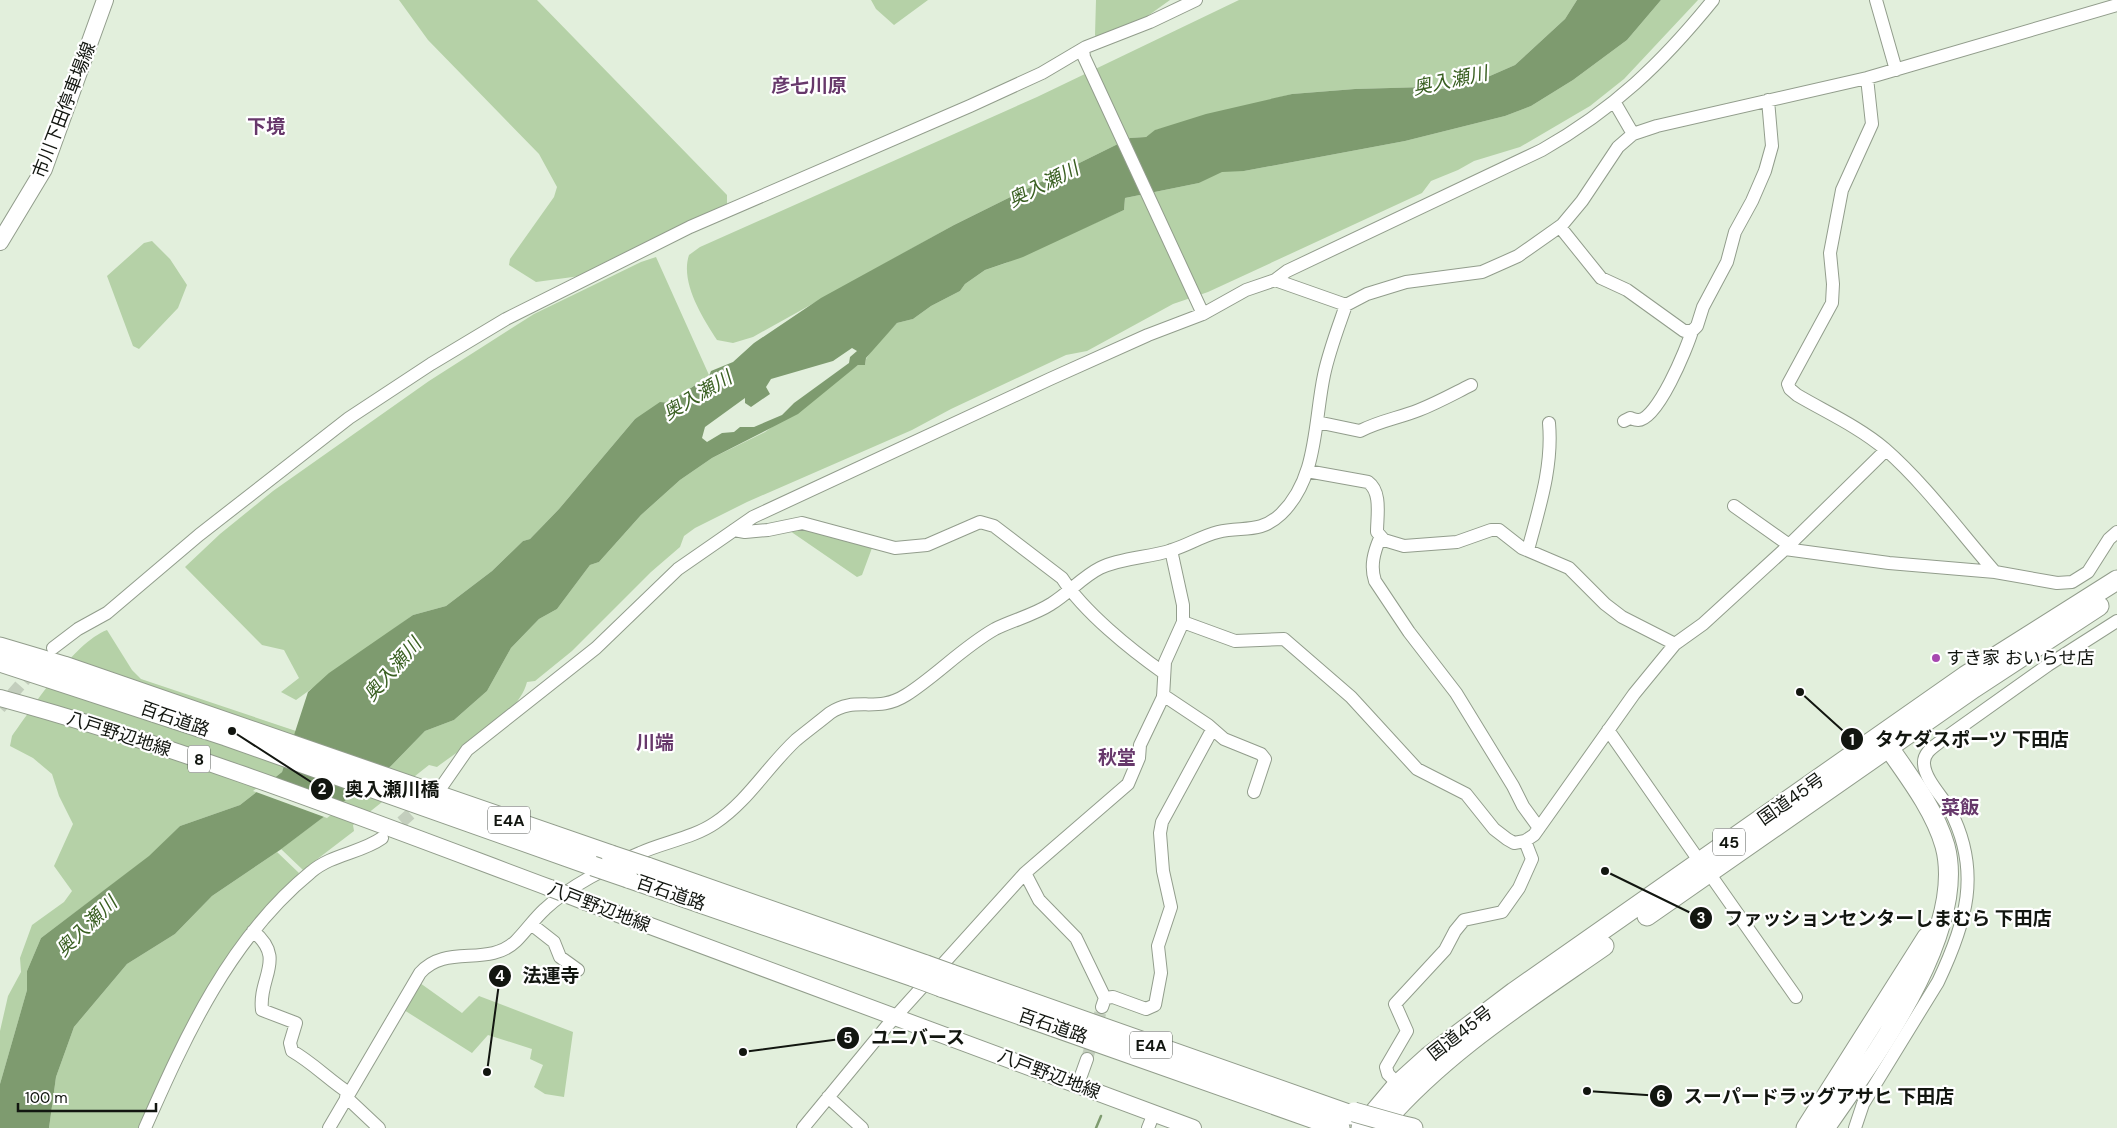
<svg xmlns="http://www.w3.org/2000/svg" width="2117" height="1128" font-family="'DM Sans','Noto Sans JP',sans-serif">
	<rect width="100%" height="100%" fill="#e2efdc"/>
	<!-- green -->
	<path fill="#b5d1a7" d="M399,0H537L727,195V206L580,276L536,282L509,265L510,259L554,197L557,187L539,154L428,40Z
		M871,0H928L894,25L876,9Z
		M1096,0H1170L1142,20L1097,39L1095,35Z
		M1239,0H1577L1565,19L1515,65L1483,79L1428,92L1426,87L1355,89L1292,94L1156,130L1146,137L1130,138L954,225L753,337L733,343L717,340C702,317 680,282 689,255L700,247L1037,97Z
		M1661,0H1698L1624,79L1590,106L1520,147L1474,161L1458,170L1431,181L1422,193L1208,292L1173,304L1087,351L1066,355L951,409L912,430L747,502L695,528L684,536L680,547L651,572L572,651L535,681L527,682C519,715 463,747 437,767L429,765L353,825L354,831L303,870L281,849L391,766L425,731L454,720L487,691L511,648L539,619L557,609L590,565L599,562L641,515L680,480L712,458L765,432L858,365H865L866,359L874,347L897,323L913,319L931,306L960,291L965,284L985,270L1006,263L1124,210L1125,198L1199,183L1222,171H1244L1405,141L1505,116L1531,106L1573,80L1627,40Z
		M152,241L170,259L187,285L178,308L139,349L133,346L107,276L144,243Z
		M656,257L709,375L668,404L635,419L559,509L530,539L523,541L492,571L446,606L413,615L296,700L281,692L299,678L284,650L262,645L185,567L220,534L273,491L429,381L534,314L641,262Z
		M812,528L872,548L862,575L857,577L790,531Z
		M107,630L132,670L141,679L296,731L282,772L240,805L180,826L150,856L41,938L27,971V990L0,1084V1031L8,996L21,972L20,958L32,925L64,902L72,891L54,866L73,824L59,796L52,774L33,758L10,746L12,736C34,706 73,643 107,630Z
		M277,852L299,873L253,923L141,1128H49L56,1077L74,1027L127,964L175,934L212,896Z
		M420,983L462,1013L479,996L573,1032L564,1097L545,1094L534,1087L543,1065L530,1059L532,1049L488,1035L472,1053L404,1010Z"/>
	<!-- water -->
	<path fill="#7e9b6f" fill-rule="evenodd" d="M1577,0H1661L1627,40L1573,80L1531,106L1505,116L1405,141L1244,171L1222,172L1199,183L1125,198L1124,210L1023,257L985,270L965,284L960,291L931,306L913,319L897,323L866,358L865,365H858L798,414L712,458L680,480L641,515L599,562L590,565L557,609L539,619L511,648L487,691L454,720L425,731L391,766L280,850L212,896L175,934L127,964L74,1027L56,1077L49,1128H0V1084L27,990V971L41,938L149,856L180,826L240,805L282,772L308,692L329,673L413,615L446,606L492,571L523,541L530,539L559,509L635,419L660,402L668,403L709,376L711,371L733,362L754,343L821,298L954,225L1130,138L1146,137L1155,130L1206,114L1292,94L1355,89L1426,87L1429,92L1483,79L1515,65L1565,19ZM852,348L857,351L850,357L849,363L794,403L782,415L754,427H740L734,432L722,433L707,442L702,438L705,427L745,398V403L751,407L770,394L766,387L771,379L833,361Z"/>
	<!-- pier -->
	<path fill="#e2efdc" d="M270,778L344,805L327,818L253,791Z"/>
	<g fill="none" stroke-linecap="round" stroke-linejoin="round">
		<!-- stream -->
		<path stroke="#7e9b6f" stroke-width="2.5" d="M1096,1128L1101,1116"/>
		<!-- minor-tunnel -->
		<path stroke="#c3cebd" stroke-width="12" stroke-dasharray="12 6" stroke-linecap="butt" d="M0,708L36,667
			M388,834L425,801
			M1087,1059L1102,1007"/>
		<!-- minor casing -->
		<g stroke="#929d8c" stroke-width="14">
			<path id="minor" d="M1876,0L1896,70
				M1083,49L1084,57L1203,314
				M1867,78L1872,124L1842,190L1830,253L1833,284L1832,303L1788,384L1790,389L1797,395C1826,412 1859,427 1885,449C1925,484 1960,532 1995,572
				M1615,103L1633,134
				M1560,227L1601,278L1627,290L1684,331H1692L1697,326L1703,307L1727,262L1735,232L1752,201L1765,171L1772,146L1768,100
				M1275,280L1346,305
				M1624,421L1630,418C1633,419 1635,420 1638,420C1657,421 1687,348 1692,331
				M1317,422L1360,431C1379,421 1399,418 1419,410C1437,403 1453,394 1471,385
				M1307,471L1368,482C1382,492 1377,516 1377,532L1384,540L1404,546L1457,542L1491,530H1499L1522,548L1569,568L1605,604L1622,617L1675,644
				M1734,506L1789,545
				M734,530L745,532L768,530L802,523L895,548L927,545L980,522L994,526L1062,578C1084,612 1131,650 1164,673
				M1380,538C1374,552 1370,566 1375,581L1409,632L1456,693L1513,786L1523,806L1539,828
				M1785,549L1889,563L1995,572L2057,583L2072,582L2088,572L2109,539L2117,532
				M1528,550C1539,508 1553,467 1549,423
				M1183,622L1235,641L1284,639L1351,697L1417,769L1466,794L1494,829L1507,839L1514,843L1525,841L1534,835L1634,694L1675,644L1703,624L1785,549L1886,450
				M53,648L78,629L107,613L199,535L349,418L431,364L506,319L690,227L970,106L1042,73L1086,47L1150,22L1196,0
				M1163,695L1208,725L1224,739L1261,754L1265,759L1254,792
				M1608,730L1700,862
				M442,786L467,750L596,648L678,569L753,517L1050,379L1148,335L1203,314L1246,290L1275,280L1287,271L1542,150C1614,109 1661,64 1713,0
				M1025,873L1039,900L1076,938L1105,998L1102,1007
				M1709,873L1796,997
				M531,924L554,942L560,957L578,970
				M253,931C287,959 258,977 262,1010L296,1023L290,1043L292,1051C313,1063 329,1080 349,1093
				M1105,998L1113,997L1146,1009L1155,1005L1161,973L1158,946L1171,907L1163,871L1160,833L1162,822L1212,730
				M1078,1084L1087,1059
				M1398,1084L1388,1074L1386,1067L1407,1031L1395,1004L1445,950L1455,931L1464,920L1502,912L1519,888L1532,859L1525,841
				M346,1097L379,1128
				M828,1097L862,1128
				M145,1128C186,1035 230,938 311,872C332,854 361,853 382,838
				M329,1128L420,973C446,943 488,968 516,941C526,931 534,919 545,909C568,887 611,865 640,853C664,842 693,838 715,823C748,801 767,767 796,740C807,731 819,722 830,713C856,695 876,714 906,695C936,676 963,647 995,629C1013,620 1034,615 1051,604C1069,593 1082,577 1100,568C1123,557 1149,558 1172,550C1188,545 1202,536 1218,532C1243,526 1260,534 1281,514C1318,478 1314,422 1324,375C1329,351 1338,328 1346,305L1367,294L1406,282L1482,272L1518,256L1562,225L1582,201L1618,147L1633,134L1657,126L1867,78L2117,5
				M803,1128L887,1026L1025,873L1128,784L1139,758L1140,745L1163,697L1165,662L1183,622V605L1171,550
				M1148,1128L1154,1113
				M1855,1128L1863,1104L1938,982C1966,923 1982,872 1950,810C1943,797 1925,780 1924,764C1923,753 1933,747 1941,741L2048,665L2117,621"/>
		</g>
		<!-- major casing -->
		<g stroke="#929d8c" stroke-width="18">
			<path id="major" d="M0,242L44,169L105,0
				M0,698C187,749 368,820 550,888
				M586,902L1193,1128"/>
		</g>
		<!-- highway casing -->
		<g stroke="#929d8c" stroke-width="21">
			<path id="highway" d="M0,647L64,666L611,855
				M0,662L226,736L593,866
				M647,867L926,965
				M628,878L914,977
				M1647,916L1974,688L2099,606
				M951,974L1351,1115
				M941,987L1340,1128
				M1400,1125L1413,1128
				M1361,1128L1398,1084L1428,1057L1514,992L1965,676L2117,580
				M1379,1128C1441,1054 1525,1001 1604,946
				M1806,1128L1927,937
				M1825,1128C1872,1060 1968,932 1945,846C1935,811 1910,778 1889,748L1880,741"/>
		</g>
		<!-- minor -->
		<use href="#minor" stroke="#fff" stroke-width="12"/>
		<!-- major -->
		<use href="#major" stroke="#fff" stroke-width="16"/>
		<!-- highway -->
		<use href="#highway" stroke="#fff" stroke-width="19"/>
		<!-- major-bridge casing -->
		<g stroke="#929d8c" stroke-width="18" stroke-linecap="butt">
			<path id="major-bridge" d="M550,888L586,902"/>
		</g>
		<!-- highway-bridge casing -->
		<g stroke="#929d8c" stroke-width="21" stroke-linecap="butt">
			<path id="highway-bridge" d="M611,855L647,867
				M593,866L628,878
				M926,965L951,974
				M914,977L941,987
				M1354,1112L1400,1125"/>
		</g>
		<!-- major-bridge -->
		<use href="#major-bridge" stroke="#fff" stroke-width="16"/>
		<!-- highway-bridge -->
		<use href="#highway-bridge" stroke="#fff" stroke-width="19"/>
	</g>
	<!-- markers -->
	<circle fill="#a748b0" stroke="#fff" stroke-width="2" cx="1936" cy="658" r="5"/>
	<g text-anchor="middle" stroke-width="4.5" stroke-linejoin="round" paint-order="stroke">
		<!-- shield labels -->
		<g fill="#fff" stroke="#595c58" stroke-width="1">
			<rect x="188" y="745.5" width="22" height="27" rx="4"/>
			<rect x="488" y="806.5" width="42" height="27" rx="4"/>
			<rect x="1713" y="828.5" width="32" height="27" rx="4"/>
			<rect x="1130" y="1031.5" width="42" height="27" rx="4"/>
		</g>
		<g font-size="16" font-weight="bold" fill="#121610">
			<text x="199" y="765">8</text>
			<text x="509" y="826">E4A</text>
			<text x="1729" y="848">45</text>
			<text x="1151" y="1051">E4A</text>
		</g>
		<!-- street labels -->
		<g font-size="18" fill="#121610" stroke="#fff">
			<text transform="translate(64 110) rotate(-69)" y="6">市川下田停車場線</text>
			<text transform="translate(175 719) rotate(19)" y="6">百石道路</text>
			<text transform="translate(119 734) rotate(18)" y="6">八戸野辺地線</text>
			<text transform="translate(1791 799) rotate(-35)" y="6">国道45号</text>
			<text transform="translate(671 893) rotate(19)" y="6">百石道路</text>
			<text transform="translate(599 907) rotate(21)" y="6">八戸野辺地線</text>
			<text transform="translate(1053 1026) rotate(19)" y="6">百石道路</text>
			<text transform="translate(1460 1033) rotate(-38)" y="6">国道45号</text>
			<text transform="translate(1049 1074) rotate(21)" y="6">八戸野辺地線</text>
		</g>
		<!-- poi labels -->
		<g font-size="18" fill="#121610" stroke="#fff" text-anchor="start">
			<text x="1946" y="664">すき家 おいらせ店</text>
		</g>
		<!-- water labels -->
		<g font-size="19" font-style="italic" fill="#3a6022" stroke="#fff">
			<text transform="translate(1450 80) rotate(-12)" y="7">奥入瀬川</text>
			<text transform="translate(1043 184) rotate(-27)" y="7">奥入瀬川</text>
			<text transform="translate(697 395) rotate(-31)" y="7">奥入瀬川</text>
			<text transform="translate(392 669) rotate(-49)" y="7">奥入瀬川</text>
			<text transform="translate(86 926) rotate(-44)" y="7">奥入瀬川</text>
		</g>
		<!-- neighbourhood labels -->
		<g font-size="19" font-weight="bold" fill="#67386b" stroke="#fff">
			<text x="809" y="92">彦七川原</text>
			<text x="266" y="133">下境</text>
			<text x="655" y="749">川端</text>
			<text x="1117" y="764">秋堂</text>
			<text x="1960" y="814">菜飯</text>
		</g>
	</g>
	<!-- callouts -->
	<path fill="none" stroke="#121610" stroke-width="2" d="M1800 692L1852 739M232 731L322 789M1605 871L1701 918M487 1072L500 976M743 1052L848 1038M1587 1091L1661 1096"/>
	<g fill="#121610" stroke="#fff" stroke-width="2">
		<circle cx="1800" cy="692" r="5"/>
		<circle cx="232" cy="731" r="5"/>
		<circle cx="1605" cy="871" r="5"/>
		<circle cx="487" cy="1072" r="5"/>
		<circle cx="743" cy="1052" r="5"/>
		<circle cx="1587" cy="1091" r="5"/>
		<circle cx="1852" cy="739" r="12"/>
		<circle cx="322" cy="789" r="12"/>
		<circle cx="1701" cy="918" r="12"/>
		<circle cx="500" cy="976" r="12"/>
		<circle cx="848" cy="1038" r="12"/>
		<circle cx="1661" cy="1096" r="12"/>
	</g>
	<g font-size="15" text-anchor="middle" font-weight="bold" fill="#fff">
		<text x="1852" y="745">1</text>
		<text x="322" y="794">2</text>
		<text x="1701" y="923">3</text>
		<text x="500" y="981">4</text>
		<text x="848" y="1043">5</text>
		<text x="1661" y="1101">6</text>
	</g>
	<g font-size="19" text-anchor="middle" font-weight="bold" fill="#121610" stroke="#fff" stroke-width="4.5" stroke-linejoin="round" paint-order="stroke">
		<text x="1972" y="746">タケダスポーツ 下田店</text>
		<text x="392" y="796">奥入瀬川橋</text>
		<text x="1888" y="925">ファッションセンターしまむら 下田店</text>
		<text x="551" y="982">法運寺</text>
		<text x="918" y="1044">ユニバース</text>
		<text x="1819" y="1103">スーパードラッグアサヒ 下田店</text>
	</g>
	<!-- scale -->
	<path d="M18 1103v8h138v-8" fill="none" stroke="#121610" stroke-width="2.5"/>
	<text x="25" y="1103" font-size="15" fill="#121610" stroke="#ffffff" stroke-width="4" paint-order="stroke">100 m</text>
</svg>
